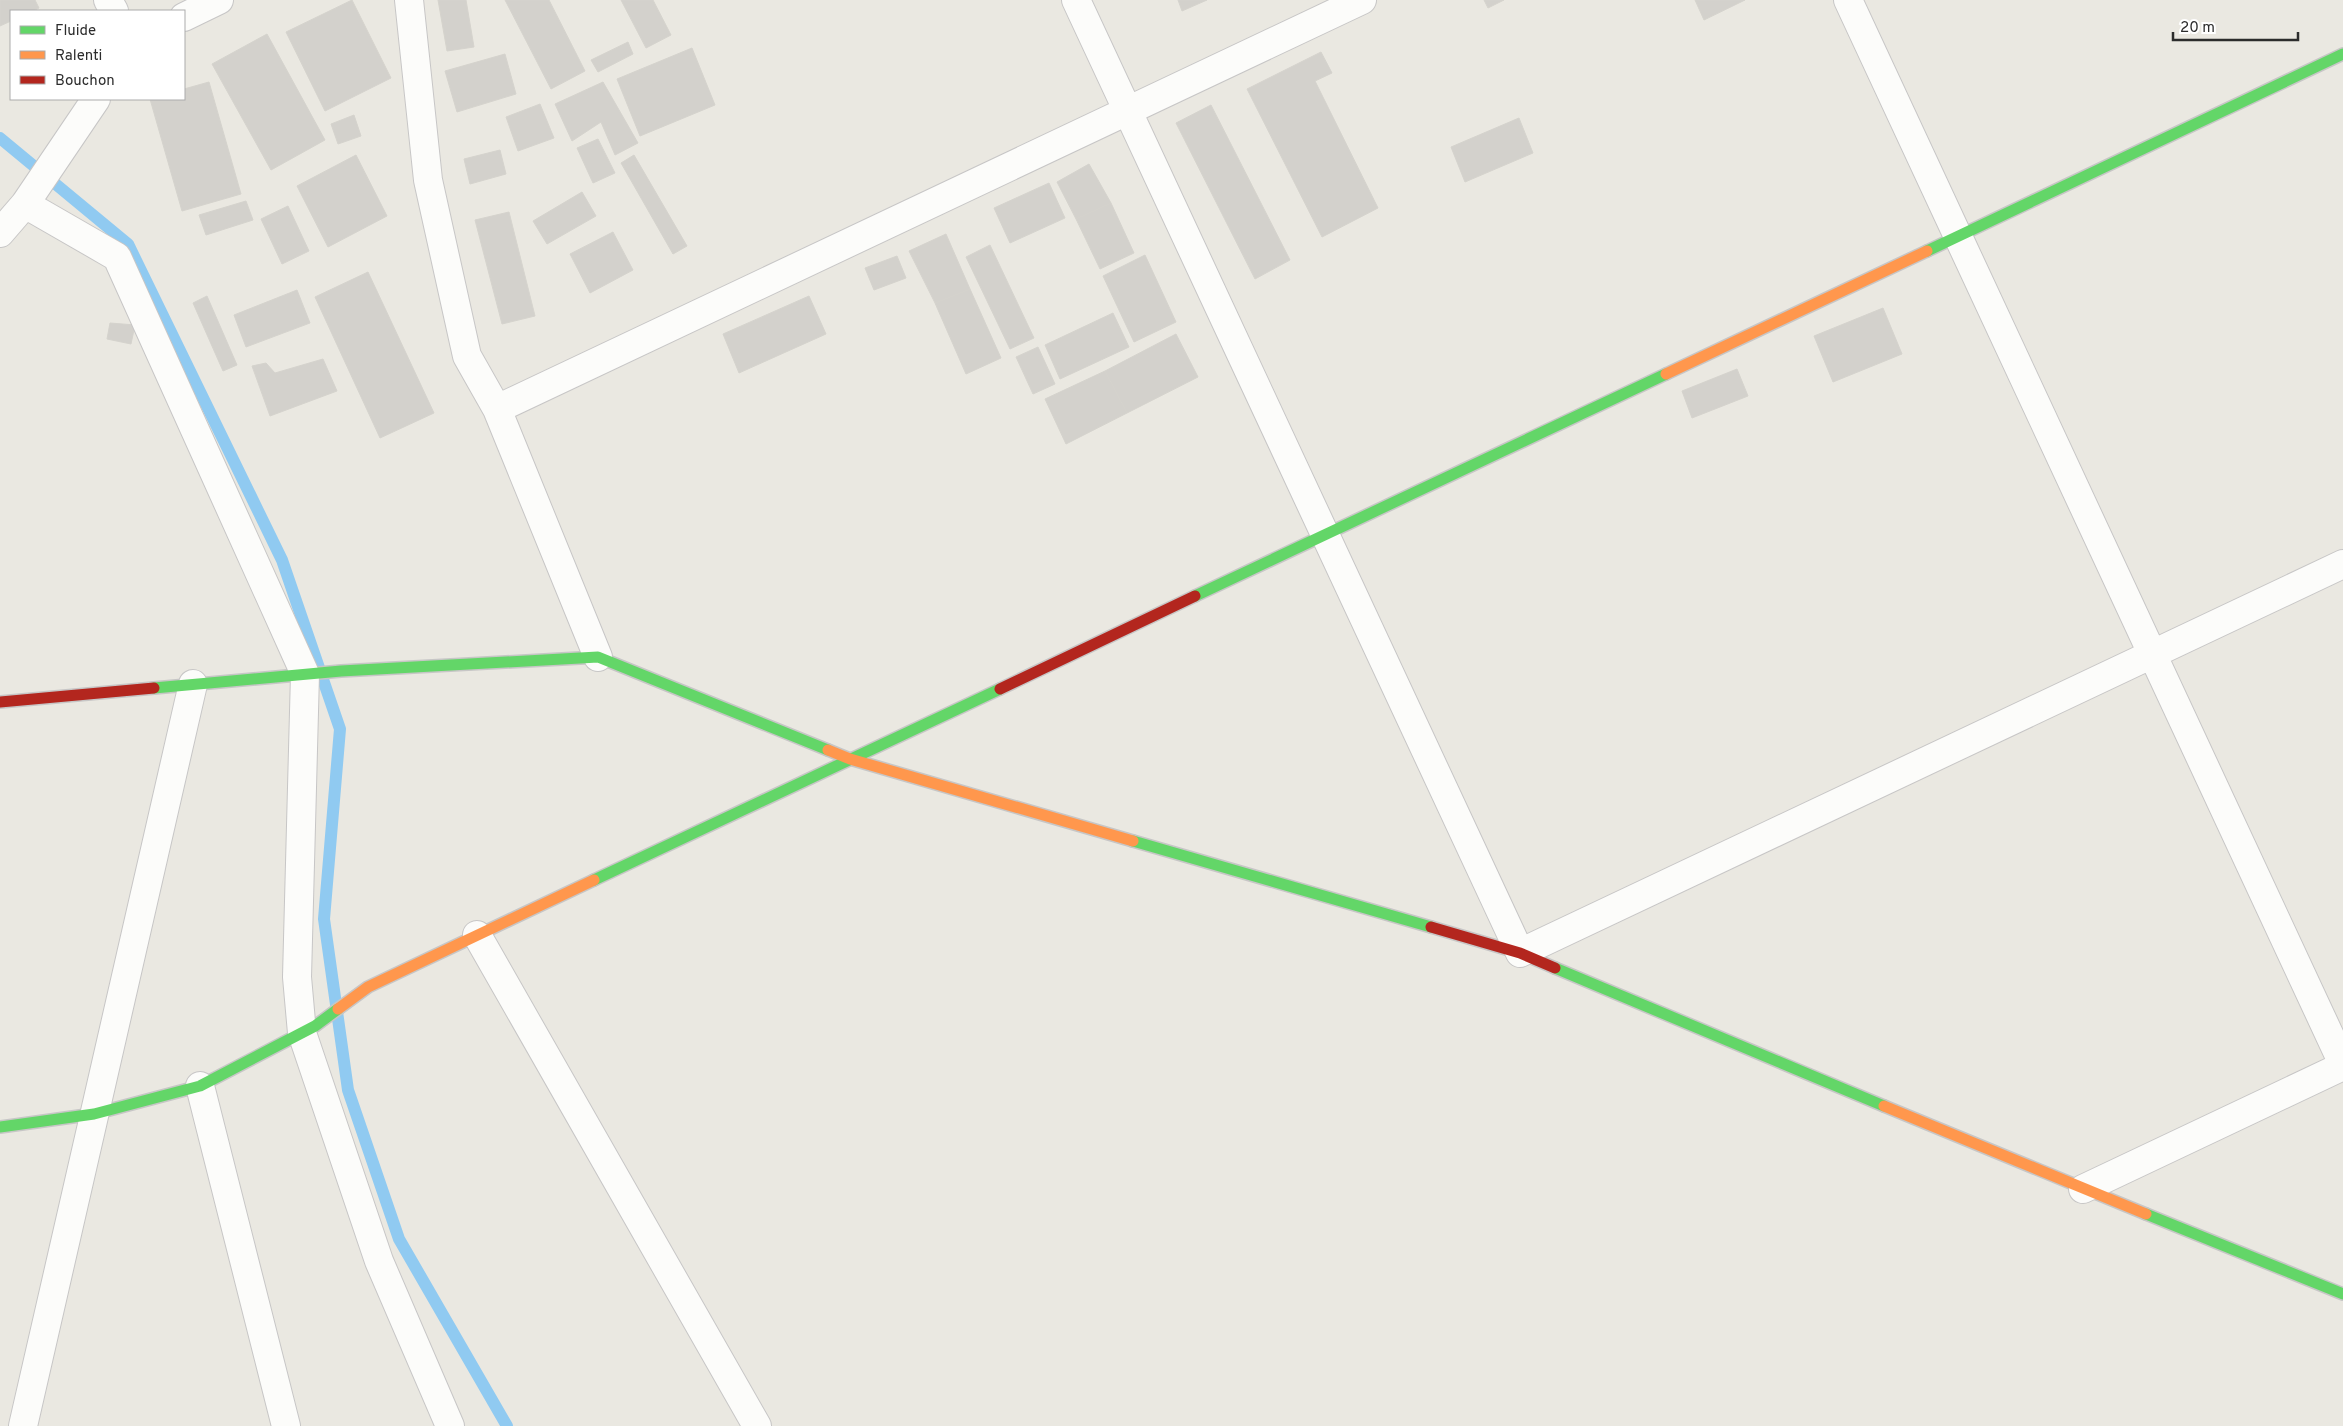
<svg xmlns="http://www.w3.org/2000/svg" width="2343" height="1426" font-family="Overpass,sans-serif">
	<rect width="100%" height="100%" fill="#eae8e1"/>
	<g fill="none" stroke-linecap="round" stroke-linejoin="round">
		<!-- stream -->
		<path stroke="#90caf1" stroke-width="12" d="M0,138L128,244L282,560L340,729L324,919L348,1090L399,1239L507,1426"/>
	</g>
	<!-- building -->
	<path fill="#d3d1cc" stroke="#d5d3cd" d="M0,0H35L39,8L33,11H11V21L0,26Z
		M352,0L391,78L325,111L286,32Z
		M438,0H466L474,47L447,51Z
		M505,0H549L585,71L551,89Z
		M621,0H653L671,35L646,48Z
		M1178,0H1207L1182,11Z
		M1484,0H1504L1488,8Z
		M1695,0H1745L1704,20Z
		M267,34L325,140L271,170L212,64Z
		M628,42L633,54L598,72L591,60Z
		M692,48L715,105L640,136L617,79Z
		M1321,52L1332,73L1315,81L1378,208L1322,237L1247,89Z
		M505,54L516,94L457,112L445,71Z
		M209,82L241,194L182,211L150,99H184V89Z
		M603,82L638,143L615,155L601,122L572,141L555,104Z
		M540,104L554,138L518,151L506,117Z
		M1211,105L1290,260L1255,279L1176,123Z
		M354,115L361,136L338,144L331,124Z
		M1519,118L1533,153L1465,182L1451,147Z
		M598,139L615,173L593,183L577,148Z
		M500,150L506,174L470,184L464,159Z
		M356,155L387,216L328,247L297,186Z
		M634,155L687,246L673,254L621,163Z
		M1089,164L1111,203L1076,219L1057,182Z
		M1049,183L1065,218L1010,243L994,208Z
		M582,192L596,216L547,244L533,221Z
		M246,201L253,220L206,235L199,215Z
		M1111,203L1134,253L1100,269L1076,219Z
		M288,206L309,251L282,264L261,219Z
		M509,212L535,316L502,324L475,220Z
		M613,232L633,270L590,293L570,254Z
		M946,234L970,289L935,303L909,251Z
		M990,245L1034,338L1010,349L966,257Z
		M1145,255L1176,322L1134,342L1103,276Z
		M897,256L906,278L874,290L865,268Z
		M368,272L434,413L380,438L315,297Z
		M970,289L1001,358L966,374L935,303Z
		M297,290L310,323L246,347L234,315Z
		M207,296L237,365L223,371L193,303Z
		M809,296L826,334L739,373L723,334Z
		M1883,308L1902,354L1833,382L1814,336Z
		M1113,313L1129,347L1060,379L1045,345Z
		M110,323L135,325L131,344L107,339Z
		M1176,334L1198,377L1127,413L1105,371Z
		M1038,347L1055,384L1033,394L1016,357Z
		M323,359L337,391L270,416L252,366L266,363L275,373Z
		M1737,369L1748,396L1692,418L1682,391Z
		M1105,371L1127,413L1066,444L1045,399Z"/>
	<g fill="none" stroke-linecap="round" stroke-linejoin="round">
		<!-- street casing -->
		<g stroke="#c7c6c6" stroke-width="30">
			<path id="street" d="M108,0L114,11
				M409,0L428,180L467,356L497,409L598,657
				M1076,0L1520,953L2343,564
				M1848,0L2343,1064
				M184,17L219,0
				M25,204L117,257L305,674L297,977L302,1033L379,1261L450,1426
				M0,233L25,204L96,99
				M497,409L1362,0
				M477,935L757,1426
				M200,1086L286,1426
				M2083,1189L2343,1066
				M23,1426L193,684"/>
		</g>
		<!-- fast casing -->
		<g stroke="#c7c6c6" stroke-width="14">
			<path id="fast" d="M1927,251L2343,54
				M1195,596L1666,374
				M154,688L341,671L598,657L828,750
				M1133,841L1431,927
				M594,880L1000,689
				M1555,968L1884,1106
				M0,1127L94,1114L200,1086L315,1026L338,1009
				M2146,1214L2343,1294"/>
		</g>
		<!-- slow casing -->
		<g stroke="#c7c6c6" stroke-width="14">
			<path id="slow" d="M1666,374L1927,251
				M828,750L850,759L1133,841
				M338,1009L368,987L594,880
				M1884,1106L2146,1214"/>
		</g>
		<!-- jam casing -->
		<g stroke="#c7c6c6" stroke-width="14">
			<path id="jam" d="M1000,689L1195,596
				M0,702L154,688
				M1431,927L1520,953L1555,968"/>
		</g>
		<!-- street -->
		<use href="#street" stroke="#fcfcfa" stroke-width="28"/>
		<!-- fast -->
		<use href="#fast" stroke="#63d668" stroke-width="11"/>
		<!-- slow -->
		<use href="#slow" stroke="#ff974d" stroke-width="11"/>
		<!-- jam -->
		<use href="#jam" stroke="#b3261e" stroke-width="11"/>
	</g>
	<!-- legend -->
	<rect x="10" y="10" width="175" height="90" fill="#ffffff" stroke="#ababab"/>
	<rect x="20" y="26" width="25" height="8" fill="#63d668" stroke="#ababab"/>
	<text x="55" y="35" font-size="15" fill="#2c2c2c">Fluide</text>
	<rect x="20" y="51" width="25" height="8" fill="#ff974d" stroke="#ababab"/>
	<text x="55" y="60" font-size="15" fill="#2c2c2c">Ralenti</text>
	<rect x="20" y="76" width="25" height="8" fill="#b3261e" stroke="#ababab"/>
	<text x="55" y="85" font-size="15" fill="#2c2c2c">Bouchon</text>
	<!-- scale -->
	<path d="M2173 32v8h125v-8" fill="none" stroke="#2c2c2c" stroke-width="2.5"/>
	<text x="2180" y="32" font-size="15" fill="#2c2c2c" stroke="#ffffff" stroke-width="4" paint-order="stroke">20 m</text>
</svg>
